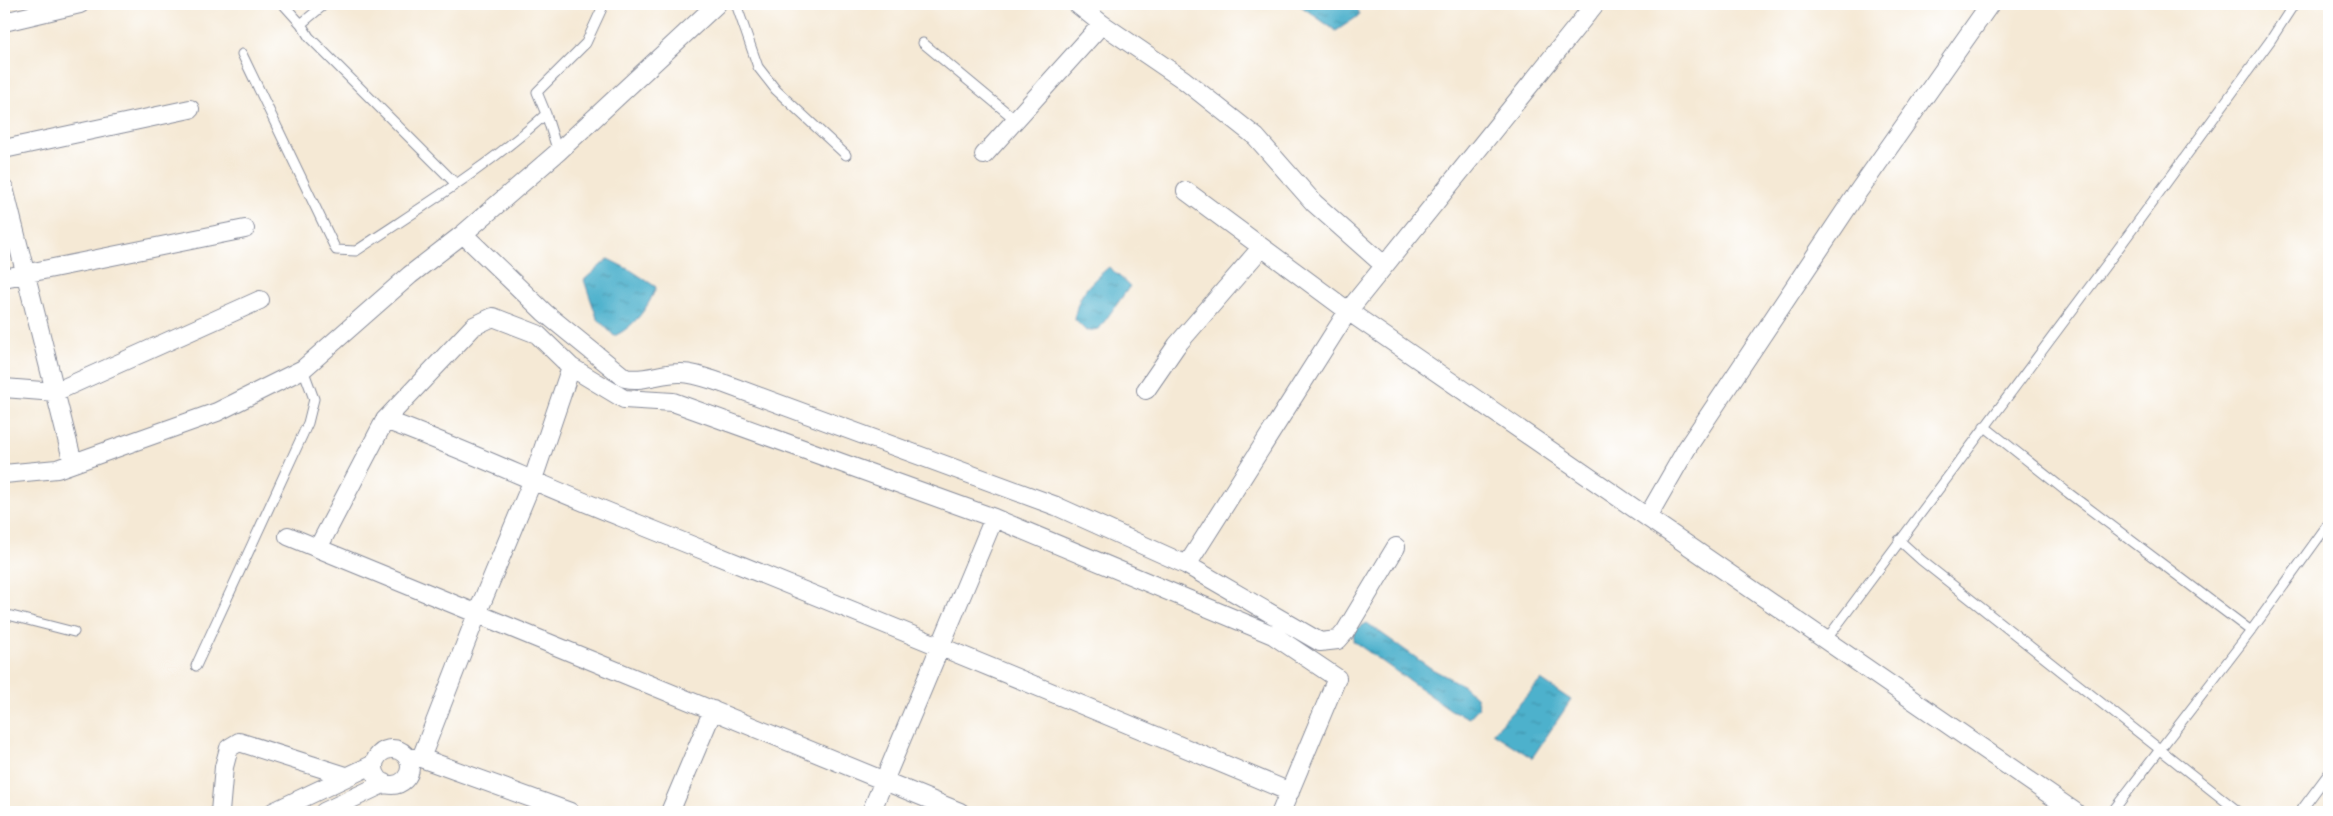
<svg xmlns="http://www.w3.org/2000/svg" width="2333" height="816" font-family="'IM FELL DW Pica',serif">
	<defs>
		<pattern id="water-ripples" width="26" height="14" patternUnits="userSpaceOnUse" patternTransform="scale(1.25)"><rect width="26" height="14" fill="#4db1cc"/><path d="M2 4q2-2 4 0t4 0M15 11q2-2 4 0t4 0" fill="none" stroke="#3f90a9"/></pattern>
	</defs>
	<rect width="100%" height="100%" fill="#fff"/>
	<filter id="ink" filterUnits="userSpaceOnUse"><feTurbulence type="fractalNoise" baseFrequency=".02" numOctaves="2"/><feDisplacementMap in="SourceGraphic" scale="10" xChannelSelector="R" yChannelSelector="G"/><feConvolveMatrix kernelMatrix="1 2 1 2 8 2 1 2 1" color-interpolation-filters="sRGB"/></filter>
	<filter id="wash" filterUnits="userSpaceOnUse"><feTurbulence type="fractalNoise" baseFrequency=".0096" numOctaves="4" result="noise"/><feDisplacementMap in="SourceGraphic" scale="20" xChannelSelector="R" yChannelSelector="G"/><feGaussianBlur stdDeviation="1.12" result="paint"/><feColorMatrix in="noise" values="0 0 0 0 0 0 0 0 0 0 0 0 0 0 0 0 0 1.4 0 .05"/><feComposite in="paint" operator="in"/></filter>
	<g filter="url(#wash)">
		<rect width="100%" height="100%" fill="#f5e9d5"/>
		<!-- water -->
		<path fill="url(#water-ripples)" stroke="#347095" d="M1298,4H1355L1360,15L1336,31Z
			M608,259L632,271L656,287C649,307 633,328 614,336L597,318L584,280Z
			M1109,267L1130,286L1099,329L1086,331L1075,320C1076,295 1091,282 1109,267Z
			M1367,623L1432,669L1464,686L1476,697L1479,707L1469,718L1451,710L1353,641L1354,630Z
			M1541,680L1571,700L1532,758L1493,733Z"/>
	</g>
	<g filter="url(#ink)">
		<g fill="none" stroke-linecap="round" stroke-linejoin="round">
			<!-- lane casing -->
			<g stroke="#888c9a" stroke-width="11">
				<path id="lane" d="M283,4L301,24
					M325,4L301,24L309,37L456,184
					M736,4L758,67L776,90L846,155
					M923,43L1017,121
					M242,54L336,250L356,251C420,208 488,167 546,114L558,152
					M546,114L537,92L586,43L604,4
					M1984,426L2067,492L2251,631
					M1899,540L1921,560L2239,812
					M4,614L74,632
					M1826,640L2115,253L2270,41L2294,4
					M196,666L308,423L314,399L303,369
					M2112,812L2251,631L2329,523
					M2300,812L2329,773"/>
			</g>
			<!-- street casing -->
			<g stroke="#888c9a" stroke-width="20">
				<path id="street" d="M1077,4L1102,24L1184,80L1256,137L1314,203L1377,259L1386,262
					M1595,4L1348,311L2075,812
					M4,22L80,4
					M4,149L190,109
					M984,155L1102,24
					M4,188L73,463
					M1186,191L1348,311L1187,565
					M463,234L545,313L625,378C644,382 660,373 679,373C693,372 711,380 725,384L1056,506L1187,565L1320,642L1338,640L1345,632L1396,547
					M4,278L245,229
					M4,388L55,392L260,300
					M1146,390L1177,345L1261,248
					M385,420C465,449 542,486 621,517C845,607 1067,698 1290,792
					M4,474L57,469L217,412L303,369L410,275L463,234L558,152L717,4
					M1648,516L1687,448L1857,193L1990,4
					M288,536L960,812
					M318,548L385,420L474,326L493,317L537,334L571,367L624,399L673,402L994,518L1273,635L1337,678L1281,812
					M374 767a18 18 0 1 1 36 0a18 18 0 1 1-36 0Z
					M408,758H421L477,614L532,482L571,367
					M421,758L570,812
					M220,812L224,767L229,748L239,742L346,776
					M273,812L374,764
					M324,812L385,783
					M670,812L713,710
					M871,812L994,518"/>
			</g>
			<!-- lane -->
			<use href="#lane" stroke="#fff" stroke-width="9"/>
			<!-- street -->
			<use href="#street" stroke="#fff" stroke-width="18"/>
		</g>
	</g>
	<!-- margin -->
	<rect width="2333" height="816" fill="none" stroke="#fff" stroke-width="20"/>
</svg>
